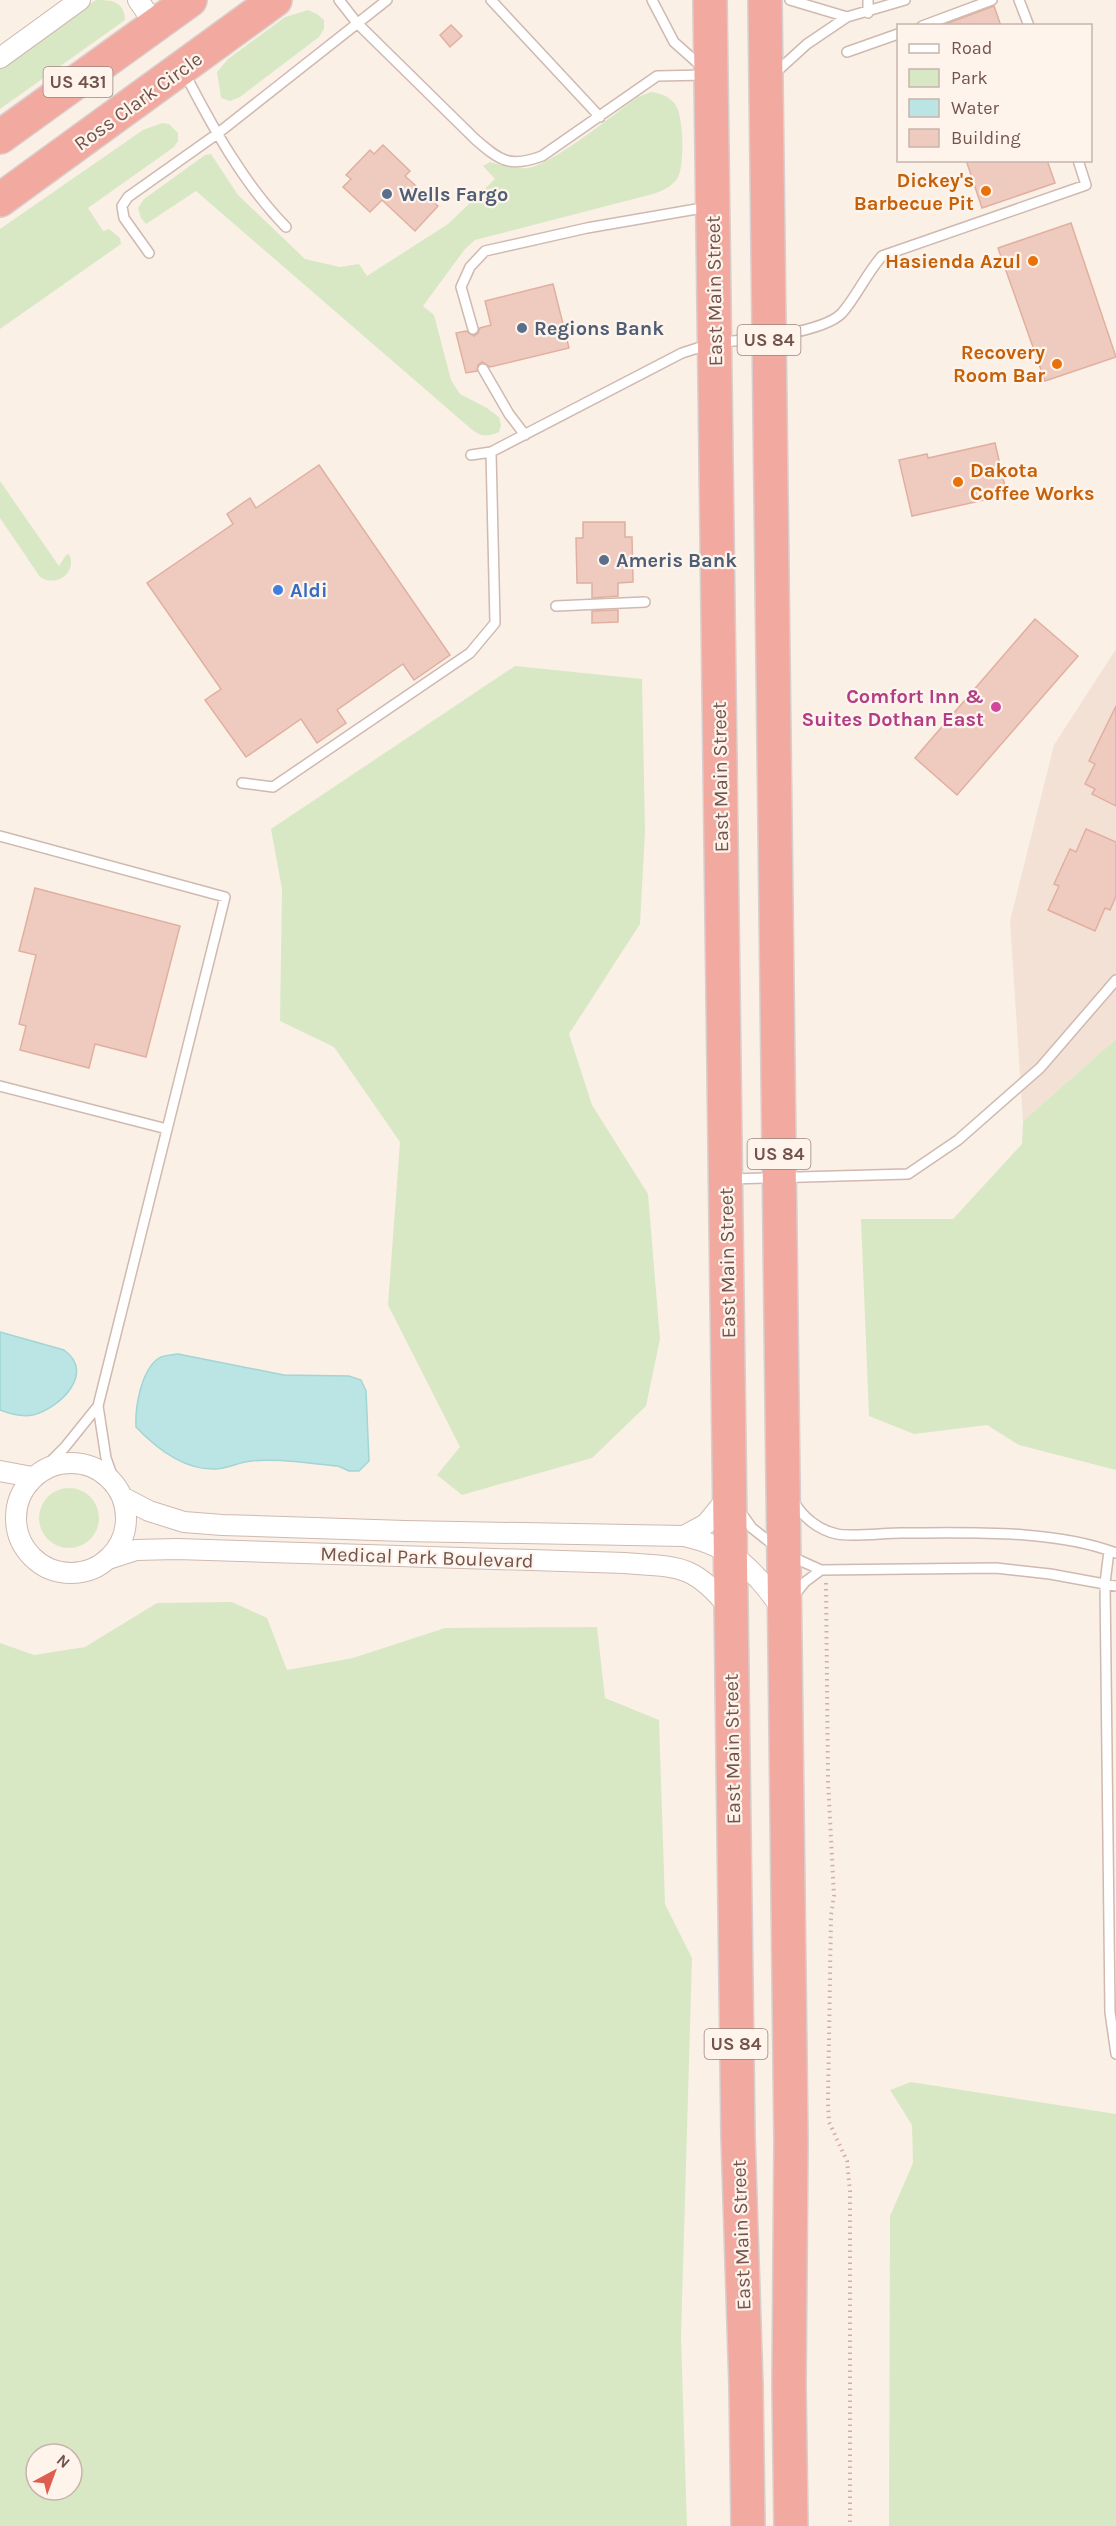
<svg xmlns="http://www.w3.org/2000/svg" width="1116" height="2526" font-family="Karla,sans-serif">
	<rect width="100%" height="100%" fill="#fbf0e6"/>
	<!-- residential -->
	<path fill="#f3e1d5" d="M1116,649V1039L1023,1121L1010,921L1054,745Z"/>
	<!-- green -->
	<path fill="#d8e8c5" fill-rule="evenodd" d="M96,0C112,0 124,1 125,20L0,109V65Z
		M308,10L317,14L324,20V29L319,37L240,97L230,101L221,98L217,72L228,59L285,17Z
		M651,92C660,93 669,96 675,104C684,116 685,167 677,179C671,187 662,191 653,194L475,240L465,249L423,306L434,315L451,380L460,394L487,408L499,417L501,425L499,432C487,437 480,437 470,428L196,191L146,224L141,218L138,208L144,199L205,155L211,154L238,195L305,259L340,267L359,264L367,276L448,224L495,179L483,166L490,162C502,165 519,171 532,167C561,158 611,116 638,97Z
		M162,123L169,124L178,133V141L174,147L88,208L103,231L109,229L120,238L121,244L0,329V229L143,130Z
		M0,481L59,566L66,555L69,554C78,572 56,588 40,577L0,518Z
		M515,666L642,679L645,831L640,924L569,1034L592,1105L648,1194L660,1339L646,1406L592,1458L462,1495L437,1475L460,1447L388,1305L400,1142L334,1047L280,1021L282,889L271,829Z
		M1116,1039V1470L1019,1445L987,1425L914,1434L869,1416L861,1219H953L1022,1144L1023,1121Z
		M39 1518a30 30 0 1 1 60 0a30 30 0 1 1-60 0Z
		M232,1602L267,1618L287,1670L353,1658L445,1628L597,1627L605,1698L659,1720L665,1904L692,1958L681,2337L687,2526H0V1643L34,1655L85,1647L157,1603ZM36,2454H72V2490H36Z
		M911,2082L1116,2114V2526H889L890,2216L913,2163L912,2125L890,2090Z"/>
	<!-- water -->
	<path fill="#bbe4e4" stroke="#a2d5d5" stroke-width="1.5" d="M0,1332L64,1350C96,1373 60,1408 33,1415C22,1417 10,1414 0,1410Z
		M178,1354L284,1375L349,1376L361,1380L366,1391L369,1461L359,1471H349L338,1466C310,1464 279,1458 251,1461C239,1462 227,1469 215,1469C184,1470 155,1447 136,1427C135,1407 141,1370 159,1358C163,1355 172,1355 178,1354Z"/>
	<!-- building -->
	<path fill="#efcbbf" stroke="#e1afa0" stroke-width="1.5" d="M994,6L1001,26H943V25Z
		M451,25L462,36L450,47L440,35Z
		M383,145L410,171L405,176L438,206L415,231L382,200L370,212L343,187L351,179L346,175L370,150L374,154Z
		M966,160H1047L1055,183L982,208Z
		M1071,223L1116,357L1045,381L998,248Z
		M553,284L569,348L490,367L482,362L478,365L477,371L466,373L456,333L466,331L474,336L478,333L480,328L491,325L485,301Z
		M995,443L1007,495L912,516L899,460L927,454L928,458Z
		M319,465L450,655L414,680L403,664L337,710L346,723L317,743L301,719L246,757L205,700L221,689L147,583L233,524L227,514L250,498L256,508Z
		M583,522H625V537H632L633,582L618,583V596L592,598V583H577L576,538H583Z
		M618,610V622L592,623V611Z
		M1035,619L1078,656L957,795L915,758Z
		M1116,706V806L1092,794L1095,789L1085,784L1095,764L1089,761Z
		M1086,829L1116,842V896L1110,910L1105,908L1095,931L1048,910L1059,886L1054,884L1070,849L1076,852Z
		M35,888L180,926L146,1057L95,1044L89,1068L20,1050L26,1026L19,1024L36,955L19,951Z"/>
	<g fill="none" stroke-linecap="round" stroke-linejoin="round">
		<!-- lane casing -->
		<g stroke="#cfb9b0" stroke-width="12">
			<path id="lane" d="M339,0L357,23L475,139C500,161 510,168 542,156L657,76L706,75
				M491,0L600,117
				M652,0L674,42L702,67
				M790,0L847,17
				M868,0V13
				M1019,0L1029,26
				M922,26L992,0
				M847,52L898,34
				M184,72C212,126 243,183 286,227
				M774,74L807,44L847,17L905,0
				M149,253L124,218L122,206L128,197L217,134L387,0
				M473,329L461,287L470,267L485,251L587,228L708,207
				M721,342C749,340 823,333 842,313C857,296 866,274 882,256L1086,185L1078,160
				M483,369L509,414L525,435
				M471,455L491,452L682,353L707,345
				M556,606L645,602
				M242,783L273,787L470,653L495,623L491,452
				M0,836L225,897L98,1406L106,1458L116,1486
				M0,1086L167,1129
				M731,1179L908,1174L958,1140L1040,1068L1116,980
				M43,1469L65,1447L98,1406
				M794,1502C803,1517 818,1530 837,1534C852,1537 884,1533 901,1533C968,1533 1053,1529 1116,1553
				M739,1510L752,1528L776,1547
				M1109,1551L1105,1583L1110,2012L1116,2054
				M790,1556L821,1570L996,1568L1050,1574L1116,1586
				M793,1597L805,1582L821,1570"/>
		</g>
		<!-- street casing -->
		<g stroke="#cfb9b0" stroke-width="22">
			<path id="street" d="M138,0L156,26
				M0,58L80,0
				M16 1518a55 55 0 1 1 110 0a55 55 0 1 1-110 0Z
				M0,1471L32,1477
				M122,1497L149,1511L184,1522L222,1525L405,1531L684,1536C735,1547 754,1571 783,1610
				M684,1536L706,1524L729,1496
				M108,1559L136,1550L177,1549L625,1563C679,1567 694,1564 730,1609"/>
		</g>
		<!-- highway casing -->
		<g stroke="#d8cfcd" stroke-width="36">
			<path id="highway" d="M710,0L738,2136L746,2386L748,2526
				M765,0L791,2141L789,2387L791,2526
				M0,137L190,0
				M0,200L275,0"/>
		</g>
		<!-- path -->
		<path stroke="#d4aea2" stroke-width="4" stroke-dasharray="1.5 4.5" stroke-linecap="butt" d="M826,1583L828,1781L834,1896L831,1915L828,2103L829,2122L847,2161L850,2191V2526"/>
		<!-- lane -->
		<use href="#lane" stroke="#fff" stroke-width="9"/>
		<!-- street -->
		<use href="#street" stroke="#fff" stroke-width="20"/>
		<!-- highway -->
		<use href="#highway" stroke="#f2a9a0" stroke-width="33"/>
	</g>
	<!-- markers -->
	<g fill="#e8710a" stroke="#fef4ec" stroke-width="2">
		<circle cx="986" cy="191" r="6"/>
		<circle cx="1033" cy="261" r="6"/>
		<circle cx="1057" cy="364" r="6"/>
		<circle cx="958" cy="482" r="6"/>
	</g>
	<g fill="#5c6f8a" stroke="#fef4ec" stroke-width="2">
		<circle cx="387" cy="194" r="6"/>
		<circle cx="522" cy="328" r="6"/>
		<circle cx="604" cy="560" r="6"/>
	</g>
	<circle fill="#3f7fe0" stroke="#fef4ec" stroke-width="2" cx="278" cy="590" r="6"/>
	<circle fill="#d1479c" stroke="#fef4ec" stroke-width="2" cx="996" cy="707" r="6"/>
	<g text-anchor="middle" stroke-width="4.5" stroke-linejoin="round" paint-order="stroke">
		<!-- shield labels -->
		<g fill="#fef4ec" stroke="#9d847c" stroke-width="1.5">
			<rect x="43.5" y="67" width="69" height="30" rx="4.5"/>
			<rect x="737.5" y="325" width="63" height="30" rx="4.5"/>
			<rect x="747.5" y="1139" width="63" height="30" rx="4.5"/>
			<rect x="704.5" y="2029" width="63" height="30" rx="4.5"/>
		</g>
		<g font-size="18" font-weight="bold" fill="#73544c">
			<text x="78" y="88">US 431</text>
			<text x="769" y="346">US 84</text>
			<text x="779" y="1160">US 84</text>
			<text x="736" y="2050">US 84</text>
		</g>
		<!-- street labels -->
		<g font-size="20" fill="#73544c" stroke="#fef4ec">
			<text transform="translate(138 101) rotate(-36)" y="7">Ross Clark Circle</text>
			<text transform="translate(714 291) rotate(-91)" y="7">East Main Street</text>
			<text transform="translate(720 777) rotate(-91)" y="7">East Main Street</text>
			<text transform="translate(727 1263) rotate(-91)" y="7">East Main Street</text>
			<text transform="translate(427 1557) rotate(2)" y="7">Medical Park Boulevard</text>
			<text transform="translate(732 1749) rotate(-91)" y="7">East Main Street</text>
			<text transform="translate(741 2235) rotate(-92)" y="7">East Main Street</text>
		</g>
		<!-- food labels -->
		<g font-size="20" font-weight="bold" fill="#c56008" stroke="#fef4ec" text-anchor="end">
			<text x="974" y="187">Dickey's<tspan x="974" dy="23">Barbecue Pit</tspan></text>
			<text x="1021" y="268">Hasienda Azul</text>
			<text x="1045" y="359">Recovery<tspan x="1045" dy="23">Room Bar</tspan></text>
			<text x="970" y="477" text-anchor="start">Dakota<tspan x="970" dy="23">Coffee Works</tspan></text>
		</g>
		<!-- service labels -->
		<g font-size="20" font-weight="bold" fill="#4e5e75" stroke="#fef4ec" text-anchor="start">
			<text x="399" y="201">Wells Fargo</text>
			<text x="534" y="335">Regions Bank</text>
			<text x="616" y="567">Ameris Bank</text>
		</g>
		<!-- shop labels -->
		<g font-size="20" font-weight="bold" fill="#366cbe" stroke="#fef4ec" text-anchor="start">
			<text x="290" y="597">Aldi</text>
		</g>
		<!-- hotel labels -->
		<g font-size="20" font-weight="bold" fill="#b23c85" stroke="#fef4ec" text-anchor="end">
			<text x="984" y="703">Comfort Inn &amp;<tspan x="984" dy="23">Suites Dothan East</tspan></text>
		</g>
	</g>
	<!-- legend -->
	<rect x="897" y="24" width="195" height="138" fill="#fef4ec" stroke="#c6b4ac" stroke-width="1.5"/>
	<rect x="909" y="44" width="30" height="9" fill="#ffffff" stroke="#c6b4ac" stroke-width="1.5"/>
	<text x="951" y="54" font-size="18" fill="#73544c">Road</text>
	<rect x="909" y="69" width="30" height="18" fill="#d8e8c5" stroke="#c6b4ac" stroke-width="1.5"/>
	<text x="951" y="84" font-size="18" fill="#73544c">Park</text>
	<rect x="909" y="99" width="30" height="18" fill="#bbe4e4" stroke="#c6b4ac" stroke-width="1.5"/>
	<text x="951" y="114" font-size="18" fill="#73544c">Water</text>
	<rect x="909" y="129" width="30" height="18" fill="#efcbbf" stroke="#c6b4ac" stroke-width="1.5"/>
	<text x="951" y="144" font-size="18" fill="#73544c">Building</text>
	<!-- north arrow -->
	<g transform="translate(54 2472) rotate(41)"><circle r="28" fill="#fef4ec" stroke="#c6b4ac" stroke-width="1.5"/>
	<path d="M0-4.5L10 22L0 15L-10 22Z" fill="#df5c51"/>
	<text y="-9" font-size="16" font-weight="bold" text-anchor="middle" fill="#73544c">N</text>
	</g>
</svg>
